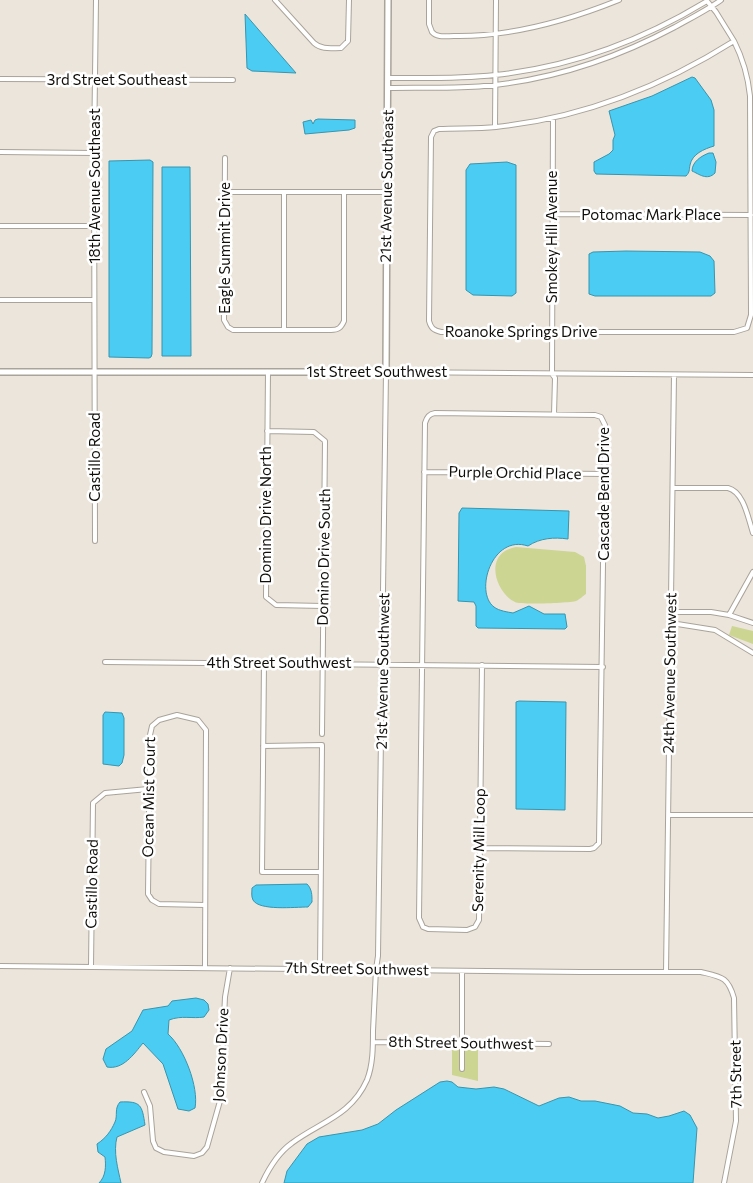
<svg xmlns="http://www.w3.org/2000/svg" width="753" height="1183" font-family="Commissioner,sans-serif">
	<rect width="100%" height="100%" fill="#ece5db"/>
	<!-- green -->
	<path fill="#cdd593" d="M516,547L575,552L584,557L586,566V594C583,596 579,600 576,601C570,603 520,605 515,602C498,594 486,563 505,551C508,549 512,548 516,547Z
		M732,626L753,631V644L729,635Z
		M452,1050H478V1081L452,1075Z"/>
	<!-- water -->
	<path fill="#4bcdf3" stroke="#3994ad" d="M245,14L296,73L252,71L247,68Z
		M692,77L695,78L711,100L714,110V146C704,149 692,154 690,165C689,170 690,172 686,176L596,174L594,171V162L609,154L613,150V140L615,135L609,111L652,96Z
		M318,119L355,120V128L349,130L305,134L303,122L311,120L313,124L315,120Z
		M709,153H713L716,162L715,173C707,181 699,174 692,171C692,162 701,156 709,153Z
		M150,160L153,162L152,354L151,357L149,358L109,357V161Z
		M507,162L516,165V293L512,296L473,295L466,290V170L470,164Z
		M162,167H190L191,356H162Z
		M626,251L700,252L710,256L714,261L715,293L711,296H595L589,294V254L593,252Z
		M462,508L569,511L568,539C554,537 540,538 528,546C492,534 474,592 494,607C499,611 508,612 513,613L529,606L544,614H565L567,627L565,629L478,628L476,626V606L474,602L458,601L459,513Z
		M519,701L566,702L565,810L516,809V702Z
		M105,712L122,713L124,718V755L122,763L119,766L103,764V715Z
		M307,884C312,889 312,895 312,902L308,907C295,907 259,911 253,900C251,896 252,892 252,888L256,885Z
		M196,998L204,1000L208,1004L209,1010L204,1017C192,1019 182,1015 169,1020L168,1034C184,1048 199,1087 195,1108L189,1111L178,1109L163,1064L143,1043C134,1054 123,1070 107,1067L103,1059L106,1049L132,1031L143,1010L168,1006L172,1001Z
		M447,1081L452,1082L458,1087L476,1089L494,1087L504,1089L539,1106L559,1098L569,1097L581,1101H595L620,1106L633,1113L647,1114L658,1118L669,1116L684,1111L690,1115L697,1128L693,1183H284L287,1171L307,1144L319,1137L362,1130L378,1124L396,1110L440,1082Z
		M120,1102C141,1101 142,1105 145,1125L117,1137C113,1152 118,1169 121,1183H99C106,1176 106,1166 105,1157L98,1152L97,1144C106,1138 111,1131 115,1122C118,1115 114,1109 120,1102Z"/>
	<g fill="none" stroke-linecap="round" stroke-linejoin="round">
		<!-- minor casing -->
		<g stroke="#aaa39a" stroke-width="6">
			<path id="minor" d="M275,0L314,43C322,50 331,48 341,48L348,41L349,0
				M429,0V24L432,32C437,38 446,36 454,36C510,37 567,21 619,0
				M707,1L716,12L734,41C661,87 582,118 496,127C477,129 458,128 439,129L434,131L431,137L429,321C431,328 433,330 441,332H734L747,328L751,315L750,96C748,76 743,59 734,41
				M388,78C424,78 460,79 495,75C571,67 643,40 707,1
				M0,79L233,80
				M388,88C420,87 452,89 484,86C552,80 615,59 675,27C691,18 707,10 721,0
				M553,118L552,374L555,378L554,414
				M495,127L496,0
				M0,152L94,153
				M225,158L224,320L228,327L233,330H331C338,330 341,328 344,321V192
				M225,192H387
				M284,192V330
				M552,214L751,215
				M0,226H94
				M0,300H94
				M268,372L266,597L276,605L323,606
				M267,431L314,432L325,441L322,734
				M424,472L605,474
				M673,488H728C744,492 748,518 753,533
				M95,541L94,153L96,0
				M671,612H711L729,615L753,623
				M729,615L753,572
				M671,623L715,630L753,653
				M105,662L603,667
				M264,663L262,872H319
				M263,746L322,745L320,969
				M668,815H753
				M479,848L590,849L594,848L599,843L605,425L601,417L595,415L435,413C429,414 427,417 425,423L419,918L423,927L428,929L467,930L475,927L479,920L482,665
				M0,966L581,972H701C722,977 728,977 734,998L736,1121L724,1183
				M91,966L93,803L105,793L148,789
				M205,967L206,730L198,720L177,715L159,720L152,726L150,735L148,894L152,900L159,904L205,905
				M666,972L674,375
				M373,1042L549,1044
				M462,1069V971
				M144,1092L150,1106L153,1141L156,1148L164,1152L194,1156L202,1153L207,1147L220,1101L225,997L230,968
				M262,1183C269,1168 278,1153 292,1143C320,1122 351,1116 367,1080C373,1065 373,1047 373,1031C374,1010 375,990 376,969L378,956L386,372L753,375"/>
		</g>
		<!-- tertiary casing -->
		<g stroke="#aaa39a" stroke-width="8">
			<path id="tertiary" d="M0,372H386L388,0"/>
		</g>
		<!-- minor -->
		<use href="#minor" stroke="#fff" stroke-width="4"/>
		<!-- tertiary -->
		<use href="#tertiary" stroke="#fff" stroke-width="5"/>
	</g>
	<g text-anchor="middle" stroke-width="5" stroke-linejoin="round" paint-order="stroke">
		<!-- street labels -->
		<g font-size="15" fill="#100e0a" stroke="#fff">
			<text x="117" y="85">3rd Street Southeast</text>
			<text transform="translate(95 186) rotate(-90)" y="5">18th Avenue Southeast</text>
			<text transform="translate(387 186) rotate(-89)" y="5">21st Avenue Southeast</text>
			<text x="651" y="220">Potomac Mark Place</text>
			<text transform="translate(552 237) rotate(-90)" y="5">Smokey Hill Avenue</text>
			<text transform="translate(225 248) rotate(-90)" y="5">Eagle Summit Drive</text>
			<text x="521" y="337">Roanoke Springs Drive</text>
			<text x="377" y="377">1st Street Southwest</text>
			<text transform="translate(95 457) rotate(-90)" y="5">Castillo Road</text>
			<text transform="translate(515 473) rotate(1)" y="5">Purple Orchid Place</text>
			<text transform="translate(604 494) rotate(-90)" y="5">Cascade Bend Drive</text>
			<text transform="translate(266 515) rotate(-90)" y="5">Domino Drive North</text>
			<text transform="translate(324 557) rotate(-89)" y="5">Domino Drive South</text>
			<text x="279" y="668">4th Street Southwest</text>
			<text transform="translate(383 671) rotate(-89)" y="5">21st Avenue Southwest</text>
			<text transform="translate(670 673) rotate(-89)" y="5">24th Avenue Southwest</text>
			<text transform="translate(149 797) rotate(-89)" y="5">Ocean Mist Court</text>
			<text transform="translate(479 850) rotate(-89)" y="5">Serenity Mill Loop</text>
			<text transform="translate(92 884) rotate(-89)" y="5">Castillo Road</text>
			<text transform="translate(357 969) rotate(1)" y="5">7th Street Southwest</text>
			<text transform="translate(461 1043) rotate(1)" y="5">8th Street Southwest</text>
			<text transform="translate(221 1055) rotate(-87)" y="5">Johnson Drive</text>
			<text transform="translate(736 1074) rotate(-91)" y="5">7th Street</text>
		</g>
	</g>
</svg>
